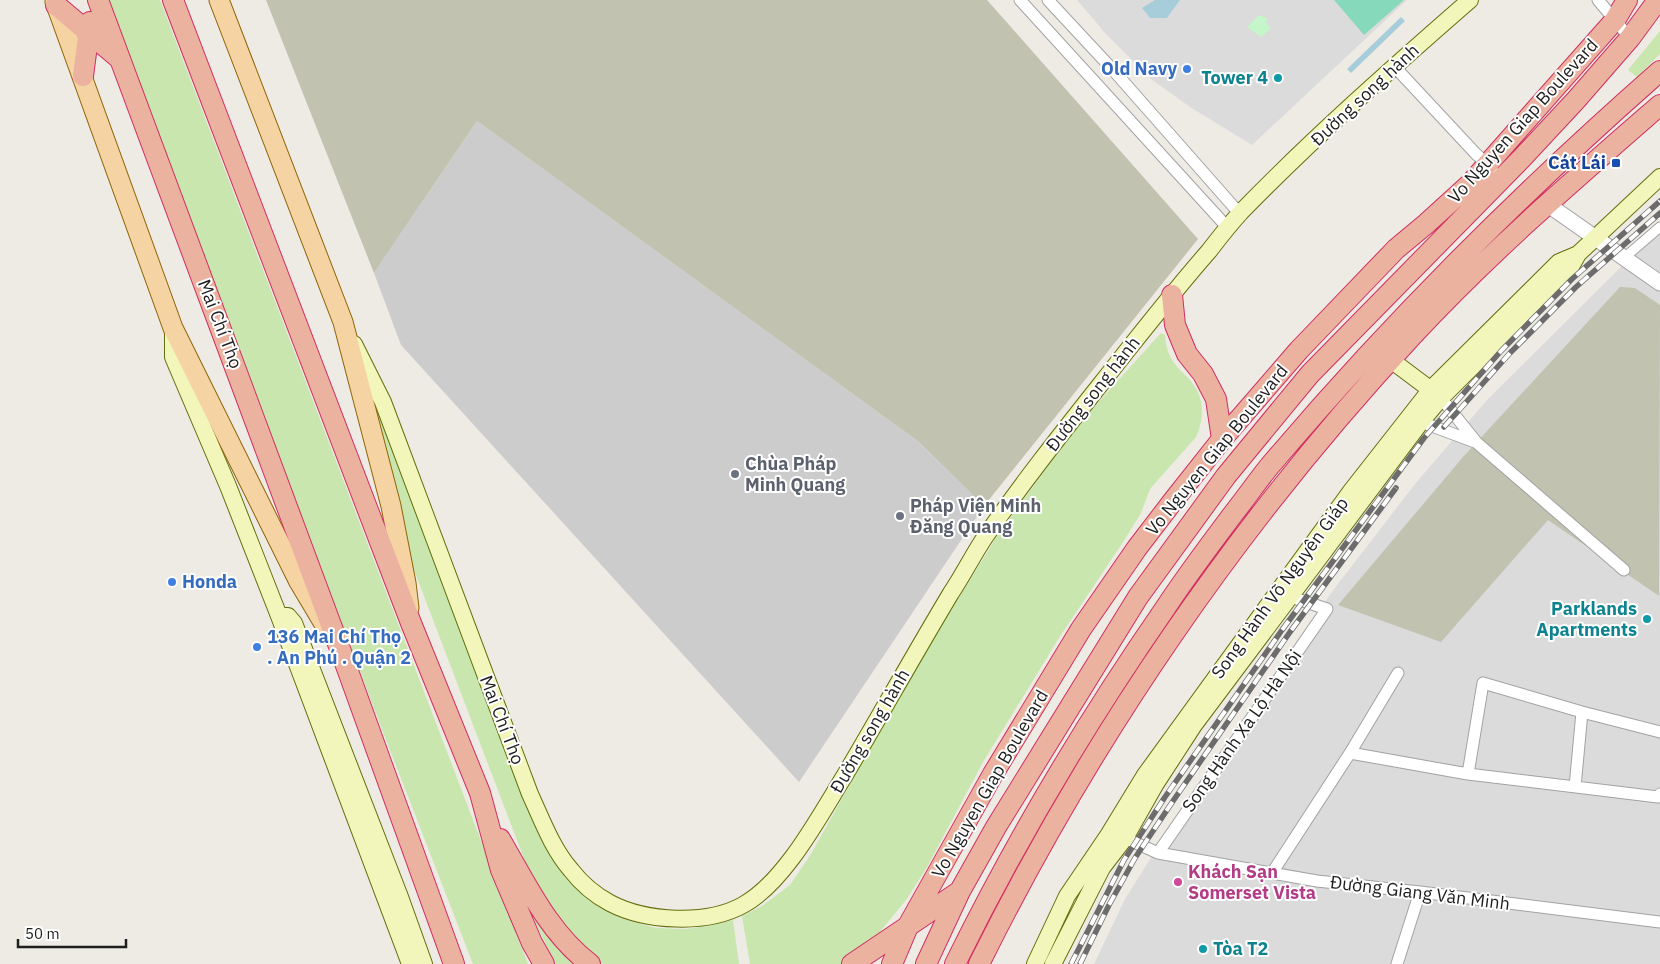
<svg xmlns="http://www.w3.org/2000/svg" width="1660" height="964" font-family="'IBM Plex Sans',sans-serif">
	<rect width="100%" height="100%" fill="#eeebe5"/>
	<!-- residential -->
	<path fill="#dcdbdb" d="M1077,0H1407L1252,145L1190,107L1151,79L1106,34Z
		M1660,231V964H1094L1125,899L1189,797L1334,589L1415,484L1487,400L1637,251Z"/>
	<!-- religious -->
	<path fill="#ccc" d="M477,121L919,442L984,506L799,782L401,345L374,273Z"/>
	<!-- construction -->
	<path fill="#c2c2b1" d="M266,0H987L1198,239L984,506L919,442L477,121L374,273Z
		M1620,287L1635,288L1660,305L1659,596L1548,520L1441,642L1338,605L1463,457Z"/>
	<!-- grass -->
	<path fill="#c8e6ad" d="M106,0H160L528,964H473L383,732Z
		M1660,31V54L1637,77L1628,70Z
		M1161,333L1165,335C1166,341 1166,348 1169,354C1174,367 1186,374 1193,384C1205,400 1204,420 1196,437L1150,489L1141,513L1125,539L1059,638L983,762L926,869L906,900L874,939L841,964H750L742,916L762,906L790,885L811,854L912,673L996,538L1076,427Z
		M379,410L544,839L584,895L606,910L630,921L656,928L686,929L709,926L733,920L739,964H603L591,954L555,917L528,869L406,549L375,413Z
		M523,898L578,964H556Z"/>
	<!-- park -->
	<path fill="#c4f6c9" d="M1259,15L1267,18L1266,23L1271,28L1261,37L1247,27Z"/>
	<!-- pitch -->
	<path fill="#87d9bb" d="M1334,0H1404L1364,35Z"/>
	<!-- water -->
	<path fill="#a7cdda" d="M1155,0H1180L1167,18H1150L1142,8Z
		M1401,17L1405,21L1351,73L1347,69Z"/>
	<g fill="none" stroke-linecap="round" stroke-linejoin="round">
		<!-- pedestrian casing -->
		<g stroke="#a2a2a2" stroke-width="11">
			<path id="pedestrian" d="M1624,258L1660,227"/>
		</g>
		<!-- minor casing -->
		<g stroke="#a2a2a2" stroke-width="13">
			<path id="minor" d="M1020,0L1228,228
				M1048,0L1114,71L1240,214
				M1598,0L1630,38
				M1394,66L1476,154L1492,168
				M1441,398L1477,443L1624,570
				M1415,419L1421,422L1475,442
				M1350,753L1468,774L1658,797L1660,794
				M1468,774L1483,683L1582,712
				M1575,787L1582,712L1660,732
				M1125,838L1158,853L1317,881L1420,892L1660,922
				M1158,853L1327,609L1291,597L1284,593
				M1272,873L1350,753L1398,673
				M1397,964L1420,892"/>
		</g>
		<!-- tertiary casing -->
		<g stroke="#a2a2a2" stroke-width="17">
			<path id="tertiary" d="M1547,204L1660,283"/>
		</g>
		<!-- secondary casing -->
		<g stroke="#636f0b" stroke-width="18">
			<path id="secondary" d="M173,328V357L228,486L279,616L410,964
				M354,344L383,402L530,794C542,820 552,848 571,870C581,883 595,895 610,903C646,922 707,925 743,905C785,882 820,815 845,775C881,714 915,653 951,593C963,575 973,555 985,537C1029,473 1078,413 1126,352C1153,318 1180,284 1209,251C1219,238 1230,224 1241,212C1313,138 1392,68 1470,0
				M1391,360L1439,396
				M279,616H288L294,623L400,897L424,964
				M1035,964L1067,896L1109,834L1145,775L1351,491L1431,389L1559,262L1578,254
				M1053,964L1102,868L1125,838L1155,785L1194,725L1421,422L1441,398L1569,270L1578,254L1660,177"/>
		</g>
		<!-- primary casing -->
		<g stroke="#8f6509" stroke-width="21">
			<path id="primary" d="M219,0L343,322L391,506L406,583L409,608
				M55,2L173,328L299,582L327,629"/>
		</g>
		<!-- trunk casing -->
		<g stroke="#d02e63" stroke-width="22">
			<path id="trunk" d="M98,0L340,649L454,964
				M173,0L411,623L480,793L501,870L532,943L544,964
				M56,5L120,59
				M83,76L90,22
				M1172,295L1175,325L1187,354L1203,374L1216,399L1222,439
				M500,839C526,883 548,932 590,964
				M852,964L960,891
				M892,964L909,924L993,774L1081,629L1137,548L1173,501L1222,439L1299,350L1396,249L1426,224L1470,184L1615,20L1627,0
				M926,964L960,891L996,827L1138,597L1226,476L1310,374L1522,158L1576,100L1630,38L1658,0
				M955,964C1016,840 1087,721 1166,607C1187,575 1210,545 1233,514C1245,499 1256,483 1268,468C1388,326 1520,194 1660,71
				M979,964C1092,736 1239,522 1412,336C1489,253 1575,179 1660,105"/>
		</g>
		<!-- pedestrian -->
		<use href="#pedestrian" stroke="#fff" stroke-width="9"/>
		<!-- minor -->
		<use href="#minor" stroke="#fff" stroke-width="11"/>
		<!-- tertiary -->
		<use href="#tertiary" stroke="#fff" stroke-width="15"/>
		<!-- secondary -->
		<use href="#secondary" stroke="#f2f6bb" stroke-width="16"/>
		<!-- primary -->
		<use href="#primary" stroke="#f6d3a2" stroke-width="19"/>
		<!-- trunk -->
		<use href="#trunk" stroke="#ecb2a0" stroke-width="20"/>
		<!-- rail casing -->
		<g stroke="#6c6c6c" stroke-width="5.5">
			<path id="rail" d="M1444,427L1510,353L1576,287L1660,213
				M1071,964L1124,860L1165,797L1282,630L1424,438L1501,351L1572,279L1660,201
				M1080,964L1109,905L1135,858L1173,801L1290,632L1396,488"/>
		</g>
		<!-- rail -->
		<use href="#rail" stroke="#fff" stroke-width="4" stroke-dasharray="11" stroke-linecap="butt"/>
	</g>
	<!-- markers -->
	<g fill="#3f7fe0" stroke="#fff" stroke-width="2">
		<circle cx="1187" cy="69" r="5"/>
		<circle cx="172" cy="582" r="5"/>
		<circle cx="257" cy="647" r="5"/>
	</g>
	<g fill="#0f9aa8" stroke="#fff" stroke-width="2">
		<circle cx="1278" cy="78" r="5"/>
		<circle cx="1647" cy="619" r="5"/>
		<circle cx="1203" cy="949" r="5"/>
	</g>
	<rect fill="#1a4fb4" stroke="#fff" stroke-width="2" x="1611" y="158" width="10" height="10" rx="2.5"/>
	<g fill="#6b7280" stroke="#fff" stroke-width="2">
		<circle cx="735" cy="474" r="5"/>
		<circle cx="900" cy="516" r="5"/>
	</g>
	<circle fill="#d1479c" stroke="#fff" stroke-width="2" cx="1178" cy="882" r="5"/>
	<g text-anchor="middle" stroke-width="4" stroke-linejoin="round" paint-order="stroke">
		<!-- shop labels -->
		<g font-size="18" font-weight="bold" fill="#366cbe" stroke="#fff" text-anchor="start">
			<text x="1177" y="75" text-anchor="end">Old Navy</text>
			<text x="182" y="588">Honda</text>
			<text x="267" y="643">136 Mai Chí Thọ<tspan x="267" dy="21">. An Phú . Quận 2</tspan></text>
		</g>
		<!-- culture labels -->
		<g font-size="18" font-weight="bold" fill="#0d838f" stroke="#fff" text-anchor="end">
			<text x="1268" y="84">Tower 4</text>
			<text x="1637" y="615">Parklands<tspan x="1637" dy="21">Apartments</tspan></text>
			<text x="1213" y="955" text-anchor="start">Tòa T2</text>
		</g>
		<!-- street labels -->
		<g font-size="18" fill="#1e1e1e" stroke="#fff">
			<text transform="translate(1365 95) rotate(-43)" y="6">Đường song hành</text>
			<text transform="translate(1523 121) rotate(-48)" y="6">Vo Nguyen Giap Boulevard</text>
			<text transform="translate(220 324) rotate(69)" y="6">Mai Chí Thọ</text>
			<text transform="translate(1093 394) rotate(-52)" y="6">Đường song hành</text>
			<text transform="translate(1217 450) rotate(-51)" y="6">Vo Nguyen Giap Boulevard</text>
			<text transform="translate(1280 588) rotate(-54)" y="6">Song Hành Võ Nguyên Giáp</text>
			<text transform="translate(502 720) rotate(69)" y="6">Mai Chí Thọ</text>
			<text transform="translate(870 731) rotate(-60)" y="6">Đường song hành</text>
			<text transform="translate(1242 731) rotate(-55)" y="6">Song Hành Xa Lộ Hà Nội</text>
			<text transform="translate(990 784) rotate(-60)" y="6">Vo Nguyen Giap Boulevard</text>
			<text transform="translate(1420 893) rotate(7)" y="6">Đường Giang Văn Minh</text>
		</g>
		<!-- transit labels -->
		<g font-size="18" font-weight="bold" fill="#164399" stroke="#fff" text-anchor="end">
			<text x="1606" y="169">Cát Lái</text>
		</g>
		<!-- worship labels -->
		<g font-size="18" font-weight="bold" fill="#5b616d" stroke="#fff" text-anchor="start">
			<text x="745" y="470">Chùa Pháp<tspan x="745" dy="21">Minh Quang</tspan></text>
			<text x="910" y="512">Pháp Viện Minh<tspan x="910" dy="21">Đăng Quang</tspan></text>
		</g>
		<!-- hotel labels -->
		<g font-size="18" font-weight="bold" fill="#b23c85" stroke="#fff" text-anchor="start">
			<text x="1188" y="878">Khách Sạn<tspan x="1188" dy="21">Somerset Vista</tspan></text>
		</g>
	</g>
	<!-- scale -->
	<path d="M18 939v8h108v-8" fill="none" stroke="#1e1e1e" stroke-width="2.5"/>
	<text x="25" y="939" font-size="15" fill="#1e1e1e" stroke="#ffffff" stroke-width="4" paint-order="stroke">50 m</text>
</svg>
